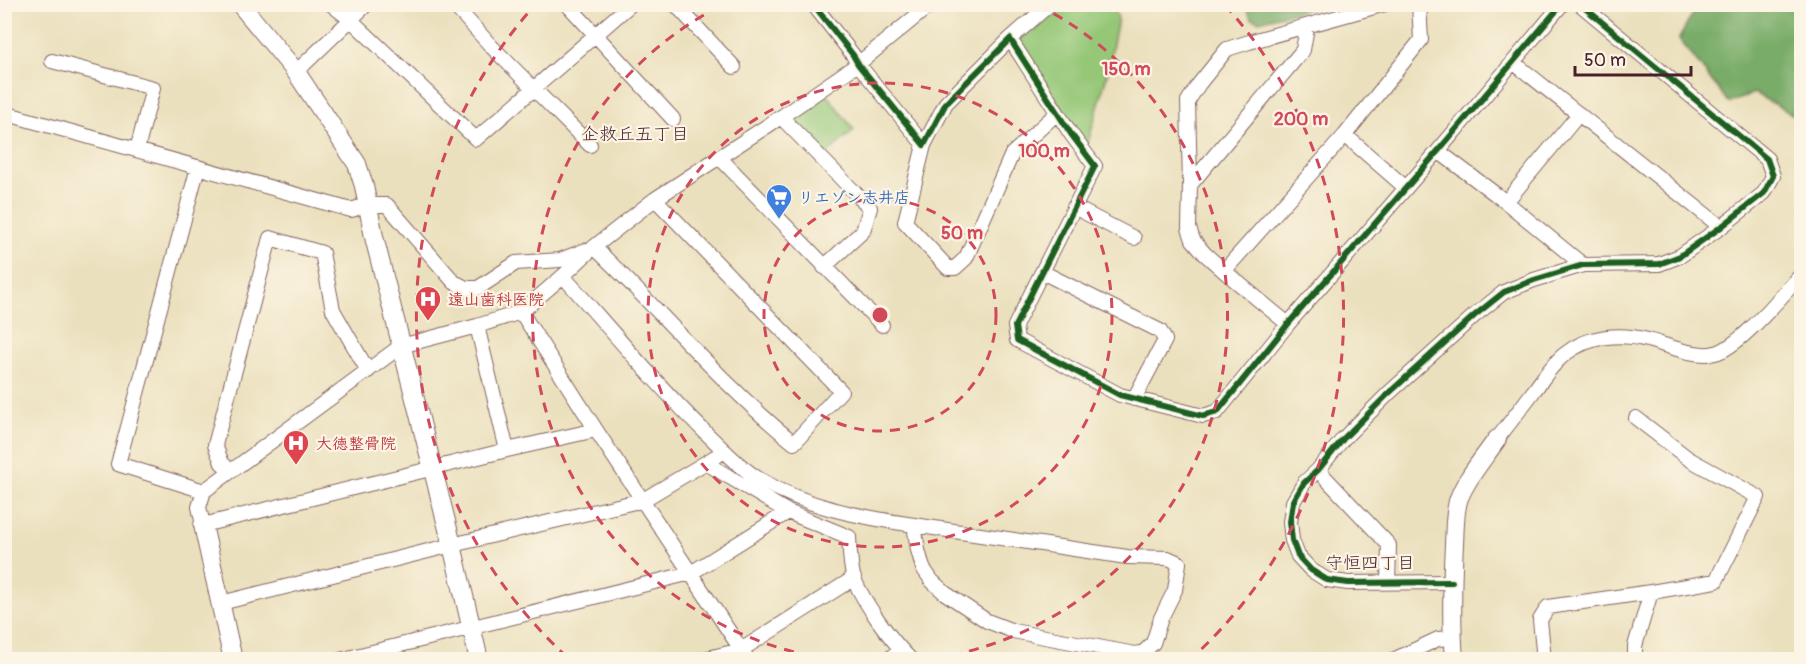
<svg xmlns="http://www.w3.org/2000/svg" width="1806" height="664" font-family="Pangolin,'Klee One',sans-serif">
	<rect width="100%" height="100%" fill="#fcf5e5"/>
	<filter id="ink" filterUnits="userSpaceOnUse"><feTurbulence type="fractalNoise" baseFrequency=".0167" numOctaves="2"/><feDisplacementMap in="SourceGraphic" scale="12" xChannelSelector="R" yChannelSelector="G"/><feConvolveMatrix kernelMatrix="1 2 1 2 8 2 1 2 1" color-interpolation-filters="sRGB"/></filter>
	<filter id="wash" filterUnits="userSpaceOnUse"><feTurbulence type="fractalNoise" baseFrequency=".008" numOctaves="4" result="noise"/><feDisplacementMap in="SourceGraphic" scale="24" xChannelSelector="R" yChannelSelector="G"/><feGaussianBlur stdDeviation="1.35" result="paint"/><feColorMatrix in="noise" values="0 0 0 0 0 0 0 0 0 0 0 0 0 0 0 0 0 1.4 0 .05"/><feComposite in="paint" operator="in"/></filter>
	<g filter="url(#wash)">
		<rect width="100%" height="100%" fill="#ebe0bd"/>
		<!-- green -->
		<path fill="#95c777" stroke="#707351" stroke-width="1.5" d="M1055,5H1111L1118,18L1107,75L1087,146L1017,40Z
			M824,91L854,130L823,157L788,120Z"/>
		<!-- forest -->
		<path fill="#78ac68" stroke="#61664a" stroke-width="1.5" d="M1698,4L1801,5V119L1754,93L1729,103L1679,39Z
			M1245,5H1324L1259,21L1251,18Z"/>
	</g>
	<g filter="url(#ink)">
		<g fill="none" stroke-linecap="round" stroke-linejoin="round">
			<!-- minor casing -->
			<g stroke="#82635e" stroke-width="16">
				<path id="minor" d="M331,4L351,20L476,139L631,4
					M453,4L491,46L590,145
					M567,4L673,119
					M675,4L734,67
					M813,4L853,55L858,64L924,145L946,103L1010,39L1071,134L1095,166L1015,326L1017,340L1120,395L1203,416L1217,412L1288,324L1438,151L1562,4
					M1010,39L1050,4
					M52,61L153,88L137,150
					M1513,62L1721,227
					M296,72L367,4
					M4,113L351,210L367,205H387L454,282L466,288H478L516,263L560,260L586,250
					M781,117L870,208L863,231L824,267
					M1345,135L1406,188
					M924,145L905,222L948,268H955L966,258L1012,154L1057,113
					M1438,151L1506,202L1583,265
					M719,157L882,325
					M198,167L118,464L204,491
					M1190,185L1303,50L1307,27
					M1506,202L1579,114
					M1074,207L1134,238
					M594,247C662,312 721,384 794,443L841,391L655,199
					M1224,271L1345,135L1421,40L1419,4
					M1042,272L1160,331L1165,340L1134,399
					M563,276L521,312L477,326L401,346L204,491L199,507L203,525L507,450L596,430
					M521,312L596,430L748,660
					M1288,324L1224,271L1205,254L1193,240L1189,228L1190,185L1188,101L1199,84L1227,49L1249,42L1385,4
					M477,326L507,450
					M1636,418L1689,459L1758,497L1716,581L1651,592
					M1497,439C1509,424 1521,408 1533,392C1543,379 1552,364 1565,354C1589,335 1620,333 1648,340C1666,345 1697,358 1715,353C1739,348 1783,294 1802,274
					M706,463L788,512L849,537C850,550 850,567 854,579C865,605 891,640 911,660
					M1318,470L1389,545L1388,583
					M231,471L222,463L215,445L270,238L322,253L333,310L368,371
					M914,525C860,517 806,507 759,479C740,468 723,449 707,434C656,384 610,329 563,276L594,247L655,199L781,117L858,64L931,4
					M914,525L1127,557L1168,558L1179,563L1175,590L1161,618L1153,643L1144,652L1135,654L1013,631L987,621L945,593L932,581L923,568L918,550Z
					M1452,582L1348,583L1327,580L1311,570L1298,556L1292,540L1290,522L1293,502L1304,483L1318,470L1343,439L1389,393L1474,316L1504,292L1534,280L1583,265L1659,264L1680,256L1721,227L1764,193L1773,176L1767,159L1580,4
					M221,603L452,545L643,500L725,451
					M340,660L691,573L788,512
					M700,660L741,650L854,578
					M887,660L901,650
					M1393,660L1438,639L1452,638
					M1544,660L1540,620L1548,607L1651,592L1635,646V660"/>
			</g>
			<!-- tertiary casing -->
			<g stroke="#82635e" stroke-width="20">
				<path id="tertiary" d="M240,4L296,72L357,164L364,186L374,237L452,545L479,660
					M203,525L233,660
					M1454,660C1451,621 1452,582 1454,544C1455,529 1454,512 1459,498C1467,477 1484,458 1497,439"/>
			</g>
			<!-- minor -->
			<use href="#minor" stroke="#fff" stroke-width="14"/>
			<!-- tertiary -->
			<use href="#tertiary" stroke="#fff" stroke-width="18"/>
			<!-- cycleway casing -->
			<g stroke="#fcf5e5" stroke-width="10">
				<path id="cycleway" d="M813,4L853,55L858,64L924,145L946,103L1010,39L1071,134L1095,166L1015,326L1017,340L1120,395L1203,416L1217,412L1288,324L1438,151L1562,4
					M1452,582L1348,583L1327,580L1311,570L1298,556L1292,540L1290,522L1293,502L1304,483L1318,470L1343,439L1389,393L1474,316L1504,292L1534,280L1583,265L1659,264L1680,256L1721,227L1764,193L1773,176L1767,159L1580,4"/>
			</g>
			<!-- cycleway -->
			<use href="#cycleway" stroke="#1b5e20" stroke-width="6"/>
		</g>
	</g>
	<!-- distance rings -->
	<g fill="none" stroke="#d1495b" stroke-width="3" stroke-dasharray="10 8">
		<circle cx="880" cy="315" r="116"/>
		<circle cx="880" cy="315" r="232"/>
		<path d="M829 659A348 348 0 0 1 722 5M1038 5A348 348 0 0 1 931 659"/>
		<path d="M567 657A464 464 0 0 1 535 5M1225 5A464 464 0 0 1 1193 657"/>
	</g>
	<!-- icons -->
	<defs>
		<g id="supermarket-pin" transform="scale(1.35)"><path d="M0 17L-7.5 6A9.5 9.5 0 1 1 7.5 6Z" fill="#3f7fe0" stroke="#fcf5e5"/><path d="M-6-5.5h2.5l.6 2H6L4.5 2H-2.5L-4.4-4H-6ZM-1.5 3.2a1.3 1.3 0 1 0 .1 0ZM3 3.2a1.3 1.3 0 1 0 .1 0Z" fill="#fff"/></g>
		<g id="hospital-pin" transform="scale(1.35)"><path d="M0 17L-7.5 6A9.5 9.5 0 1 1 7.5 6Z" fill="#e0444e" stroke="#fcf5e5"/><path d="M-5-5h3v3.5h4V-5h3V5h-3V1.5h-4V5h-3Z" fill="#fff"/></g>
	</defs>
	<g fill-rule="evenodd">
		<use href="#supermarket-pin" x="779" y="197"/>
		<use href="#hospital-pin" x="428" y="299"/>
		<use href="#hospital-pin" x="296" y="443"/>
	</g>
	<g text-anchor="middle" stroke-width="4.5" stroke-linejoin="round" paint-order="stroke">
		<!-- shop labels -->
		<g font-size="16" font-weight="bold" fill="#366cbe" stroke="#fcf5e5" text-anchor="start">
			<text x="798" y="203">リエゾン志井店</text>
		</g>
		<!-- health labels -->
		<g font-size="16" font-weight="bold" fill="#be3a42" stroke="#fcf5e5" text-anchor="start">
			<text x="448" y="305">遠山歯科医院</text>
			<text x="316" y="449">大徳整骨院</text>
		</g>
		<!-- neighbourhood labels -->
		<g font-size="18" fill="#4a1f2b" stroke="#fcf5e5">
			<text x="635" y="140">企救丘五丁目</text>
			<text x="1370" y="569">守恒四丁目</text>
		</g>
	</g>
	<circle cx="880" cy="315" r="9" fill="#d1495b" stroke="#fcf5e5" stroke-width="3"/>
	<g font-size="18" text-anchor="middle" font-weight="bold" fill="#d1495b" stroke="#fcf5e5" stroke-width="4.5" stroke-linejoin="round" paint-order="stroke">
		<text x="1126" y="75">150 m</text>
		<text x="1301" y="125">200 m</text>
		<text x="1044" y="157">100 m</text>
		<text x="962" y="239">50 m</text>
	</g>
	<!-- margin -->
	<rect width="1806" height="664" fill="none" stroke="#fcf5e5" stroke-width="24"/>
	<!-- scale -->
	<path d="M1575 66v9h116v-9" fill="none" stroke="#4a1f2b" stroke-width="3"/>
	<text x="1584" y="66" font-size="18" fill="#4a1f2b" stroke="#fcf5e5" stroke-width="4.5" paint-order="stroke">50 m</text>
</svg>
